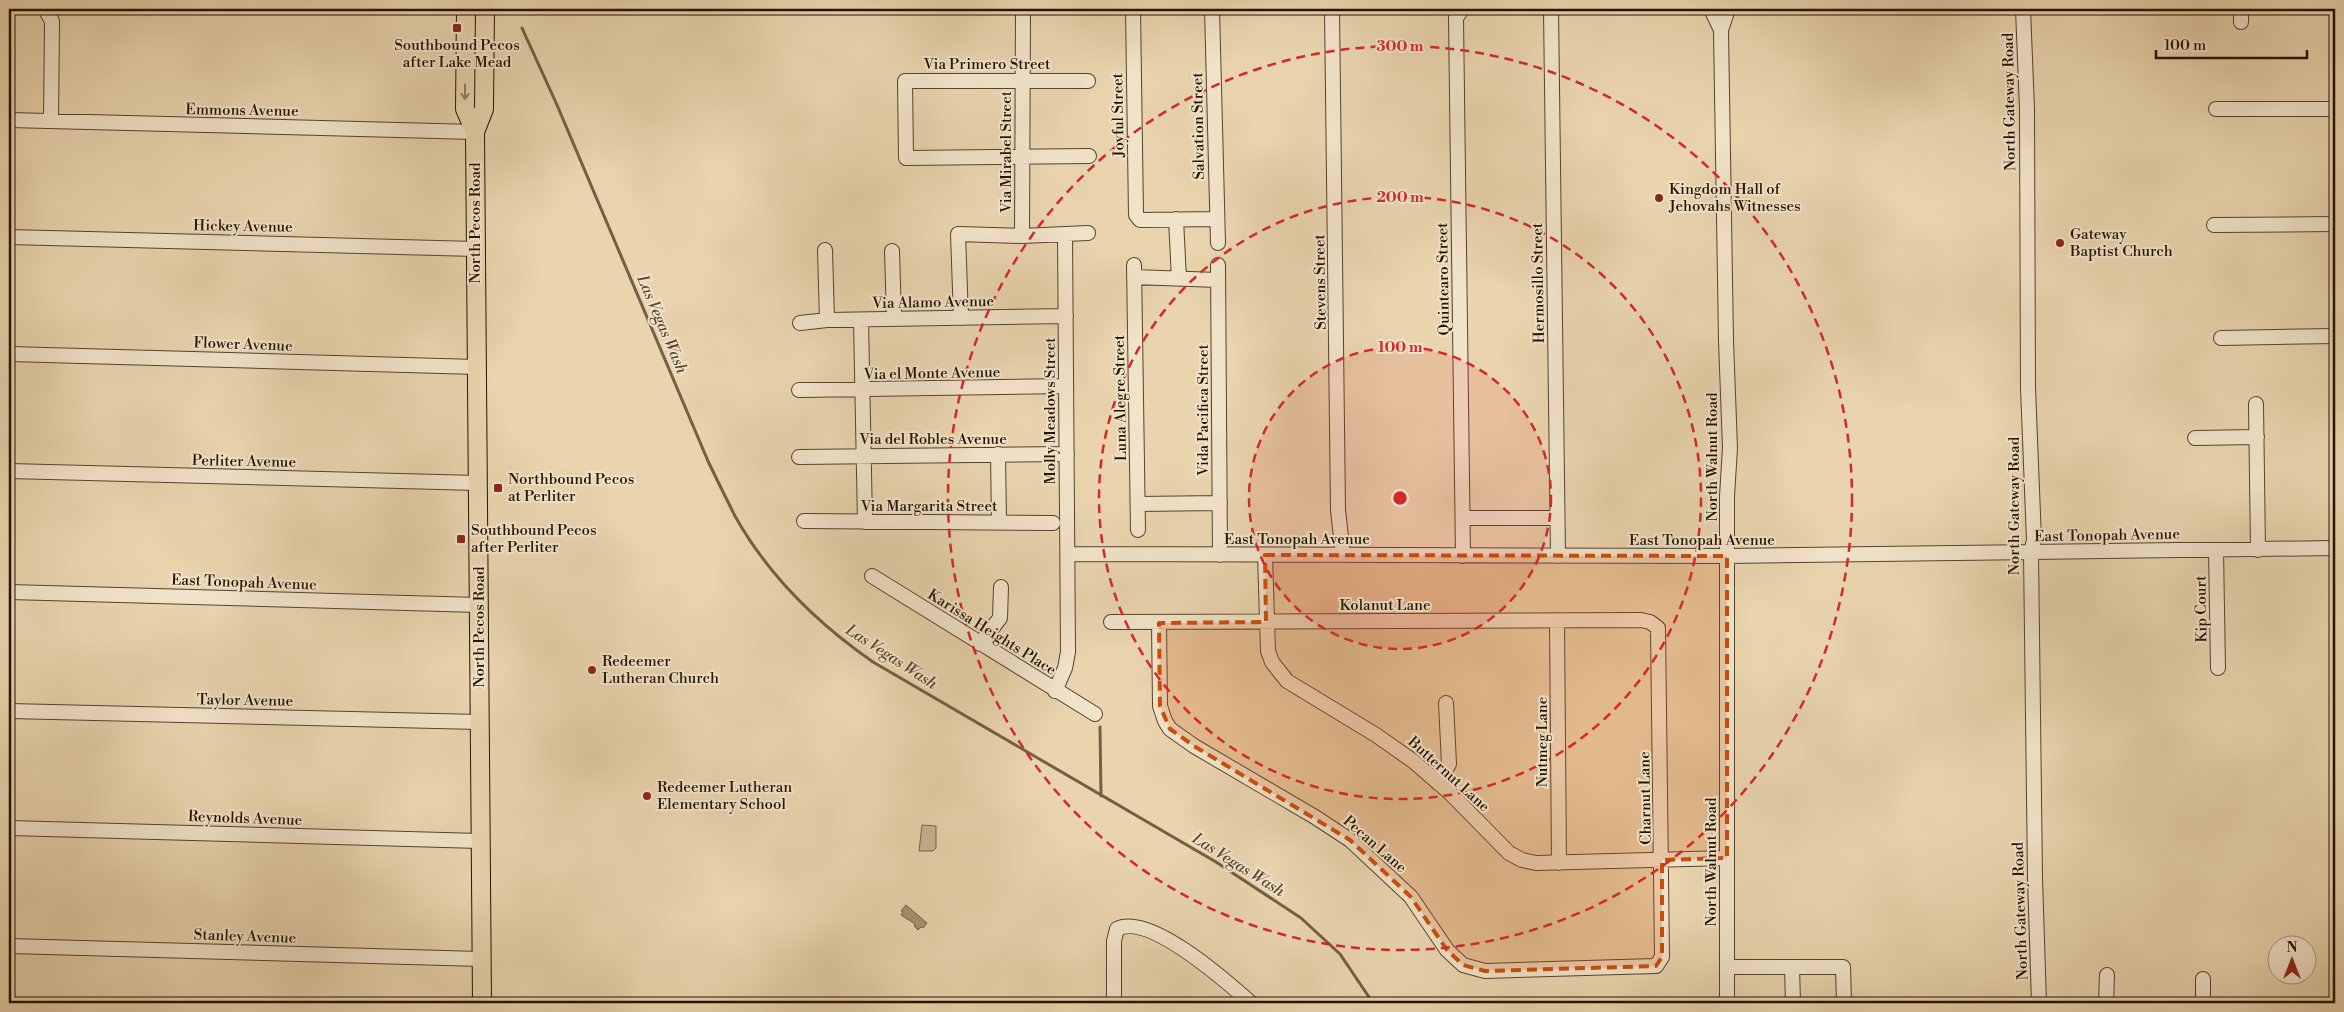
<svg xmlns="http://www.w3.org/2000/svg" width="2344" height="1012" font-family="'Libre Bodoni',serif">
	<rect width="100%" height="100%" fill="#e9d4ae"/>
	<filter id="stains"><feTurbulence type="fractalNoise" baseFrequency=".004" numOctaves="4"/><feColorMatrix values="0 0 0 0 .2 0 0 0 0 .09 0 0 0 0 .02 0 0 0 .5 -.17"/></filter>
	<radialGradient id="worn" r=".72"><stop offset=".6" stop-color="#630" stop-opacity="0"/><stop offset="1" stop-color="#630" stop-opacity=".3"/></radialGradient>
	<!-- green -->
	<path fill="#c7b390" stroke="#756348" d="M922,825L936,826V848L933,851H919Z"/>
	<!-- water -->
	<path fill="#a69273" stroke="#725f45" d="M906,905L927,923L923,928L921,927L918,930L914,926L915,924L901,915L903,912L901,911Z"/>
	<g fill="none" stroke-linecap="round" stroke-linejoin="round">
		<!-- stream -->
		<path stroke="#725f45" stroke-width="3" d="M522,28L557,105L708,461C717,480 726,498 735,516C769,577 817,623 873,662L1216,862L1301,918L1340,954L1373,1003
			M1100,727L1101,796"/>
		<!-- minor casing -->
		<g stroke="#54432c" stroke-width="16">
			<path id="minor" d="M45,9L52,21L51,121
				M1133,9L1136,215L1140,220L1216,219
				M1212,9L1218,243
				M1332,9L1338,510L1343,555
				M1462,9L1456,18L1463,556
				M1551,9L1558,556
				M1711,9L1721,30
				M2023,9L2027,109L2028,388L2034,540L2031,552L2035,878L2039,1003
				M2241,9V22
				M1088,81H905L906,158L1089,156
				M2216,109H2335
				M9,120L475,132
				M1176,219L1179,279
				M2214,225L2335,224
				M1022,236L1023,9
				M9,237L476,249
				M825,250L827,320
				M892,251L894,319
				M1134,265L1138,530
				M1218,265L1220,555
				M1134,277L1218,280
				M961,318L958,234L1022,236L1088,233
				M861,320L865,522
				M800,323L827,320L1066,316
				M2221,338L2335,336
				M9,354L477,367
				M799,390L1066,386
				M2256,404L2258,550
				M2195,438L2257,437
				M998,454L999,522
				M799,457L1067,454
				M9,471L478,483
				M1138,504L1220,503
				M1463,518H1557
				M804,521L1053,523
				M2216,550L2218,668
				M1069,554L1727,556L2335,548
				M1265,555L1268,651L1272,662L1287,681L1376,735L1413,761L1450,793L1509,853L1522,860L1536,863L1727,858
				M872,576L1095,714
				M9,592L479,605
				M1557,621L1559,863
				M1111,622L1641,620L1650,622L1658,628L1662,957L1656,966L1485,971L1463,965L1447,950L1411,897L1350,840L1315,817L1194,746L1170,729L1165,721L1160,706L1159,623
				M980,644L1000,618L1001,587
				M1055,691L1065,668L1068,652L1065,235
				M9,711L479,722
				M1438,783L1449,764L1446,703
				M9,828L480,841
				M9,946L481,959
				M1727,967H1843L1844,1003
				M1792,967L1793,1003
				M2203,979V1003
				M1114,1003V941L1117,929C1149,912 1227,982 1251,1003
				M1727,1003V496L1730,448L1726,341L1721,30L1728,9
				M2106,1003L2107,975"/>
		</g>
		<!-- major casing -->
		<g stroke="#231300" stroke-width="20">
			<path id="major" d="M466,9L465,109L475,132L482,1003
				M475,132L484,109L485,9"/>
		</g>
		<!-- minor -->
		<use href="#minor" stroke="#f1e3ca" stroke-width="14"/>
		<!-- major -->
		<use href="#major" stroke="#e9d4ae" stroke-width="18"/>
	</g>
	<!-- one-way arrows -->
	<defs><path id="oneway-shaft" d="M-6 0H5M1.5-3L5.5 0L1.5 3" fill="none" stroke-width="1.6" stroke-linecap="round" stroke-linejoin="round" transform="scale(1.25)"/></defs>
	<use stroke="#907d60" href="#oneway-shaft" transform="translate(465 92) rotate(90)"/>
	<!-- marked area -->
	<path fill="#ca4e0a" fill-opacity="0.2" stroke="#ca4e0a" stroke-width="4" stroke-dasharray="10 6" stroke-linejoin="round" d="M1265,555L1727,556V858L1662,860V957L1656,966L1485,971L1463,965L1447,950L1411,897L1350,840L1194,746L1170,729L1160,706L1159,623L1266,622Z"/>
	<!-- distance rings -->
	<circle cx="1400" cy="498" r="151" fill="#d62828" fill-opacity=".12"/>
	<g fill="none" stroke="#d62828" stroke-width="2.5" stroke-dasharray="9 6">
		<circle cx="1400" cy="498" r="151"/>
		<circle cx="1400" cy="498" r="301"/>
		<circle cx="1400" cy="498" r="452"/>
	</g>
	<!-- markers -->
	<g fill="#8f2418" stroke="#f1e3ca" stroke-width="2">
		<rect x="452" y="23" width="10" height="10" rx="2.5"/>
		<circle cx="1659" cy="198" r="5"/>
		<circle cx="2060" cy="243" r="5"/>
		<rect x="493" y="483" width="10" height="10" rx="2.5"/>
		<rect x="456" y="534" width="10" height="10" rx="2.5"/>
		<circle cx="592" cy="670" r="5"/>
		<circle cx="647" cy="796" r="5"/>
	</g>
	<g text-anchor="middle" stroke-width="4" stroke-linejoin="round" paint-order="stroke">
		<!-- poi labels -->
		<g font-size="15" fill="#231300" stroke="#f1e3ca" text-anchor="start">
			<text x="457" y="50" text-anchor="middle">Southbound Pecos<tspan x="457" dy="17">after Lake Mead</tspan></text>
			<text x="1669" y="194">Kingdom Hall of<tspan x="1669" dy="17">Jehovahs Witnesses</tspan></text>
			<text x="2070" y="239">Gateway<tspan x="2070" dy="17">Baptist Church</tspan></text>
			<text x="508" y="484">Northbound Pecos<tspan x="508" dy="17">at Perliter</tspan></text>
			<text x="471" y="535">Southbound Pecos<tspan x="471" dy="17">after Perliter</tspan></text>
			<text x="602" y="666">Redeemer<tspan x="602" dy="17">Lutheran Church</tspan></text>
			<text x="657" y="792">Redeemer Lutheran<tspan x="657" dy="17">Elementary School</tspan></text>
		</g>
		<!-- street labels -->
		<g font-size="15" fill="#231300" stroke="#f1e3ca">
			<text x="987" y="69">Via Primero Street</text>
			<text transform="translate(2009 102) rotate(-91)" y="5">North Gateway Road</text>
			<text transform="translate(242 110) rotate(1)" y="5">Emmons Avenue</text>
			<text transform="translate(1118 115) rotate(-91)" y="5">Joyful Street</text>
			<text transform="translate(1198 126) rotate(-91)" y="5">Salvation Street</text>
			<text transform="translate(1006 152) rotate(-90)" y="5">Via Mirabel Street</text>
			<text transform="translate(475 223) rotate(-90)" y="5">North Pecos Road</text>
			<text transform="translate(243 226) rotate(1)" y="5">Hickey Avenue</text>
			<text transform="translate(1443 279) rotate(-91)" y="5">Quintearo Street</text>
			<text transform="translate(1320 282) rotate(-91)" y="5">Stevens Street</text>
			<text transform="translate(1538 283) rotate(-91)" y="5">Hermosillo Street</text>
			<text transform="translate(933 302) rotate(-1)" y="5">Via Alamo Avenue</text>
			<text transform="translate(243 344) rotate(2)" y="5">Flower Avenue</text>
			<text transform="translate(932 373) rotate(-1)" y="5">Via el Monte Avenue</text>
			<text transform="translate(1120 398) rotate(-91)" y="5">Luna Alegre Street</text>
			<text transform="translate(1203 410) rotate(-90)" y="5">Vida Pacifica Street</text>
			<text transform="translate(1050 411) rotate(-90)" y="5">Molly Meadows Street</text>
			<text x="933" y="444">Via del Robles Avenue</text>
			<text transform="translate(1712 457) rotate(-90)" y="5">North Walnut Road</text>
			<text transform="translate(244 461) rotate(1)" y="5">Perliter Avenue</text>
			<text x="929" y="511">Via Margarita Street</text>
			<text transform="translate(2014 506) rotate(-90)" y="5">North Gateway Road</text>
			<text transform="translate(2107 535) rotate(-1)" y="5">East Tonopah Avenue</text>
			<text x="1297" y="544">East Tonopah Avenue</text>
			<text x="1702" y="545">East Tonopah Avenue</text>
			<text transform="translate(244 582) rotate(2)" y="5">East Tonopah Avenue</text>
			<text x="1385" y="610">Kolanut Lane</text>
			<text transform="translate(2201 609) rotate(-91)" y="5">Kip Court</text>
			<text transform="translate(479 627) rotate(-90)" y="5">North Pecos Road</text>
			<text transform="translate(992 632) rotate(32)" y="5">Karissa Heights Place</text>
			<text transform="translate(245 700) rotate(1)" y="5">Taylor Avenue</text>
			<text transform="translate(1542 742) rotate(-90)" y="5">Nutmeg Lane</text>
			<text transform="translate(1449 774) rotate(42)" y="5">Butternut Lane</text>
			<text transform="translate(1645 798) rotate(-91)" y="5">Charnut Lane</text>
			<text transform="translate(245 818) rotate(2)" y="5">Reynolds Avenue</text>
			<text transform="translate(1375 844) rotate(41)" y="5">Pecan Lane</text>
			<text transform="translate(1711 862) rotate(-90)" y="5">North Walnut Road</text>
			<text transform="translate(2020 911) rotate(-92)" y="5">North Gateway Road</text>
			<text transform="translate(245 936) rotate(2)" y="5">Stanley Avenue</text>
		</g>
		<!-- water labels -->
		<g font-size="16" font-style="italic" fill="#57462e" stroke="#f1e3ca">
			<text transform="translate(663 324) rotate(67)" y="6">Las Vegas Wash</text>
			<text transform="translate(892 656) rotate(33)" y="6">Las Vegas Wash</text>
			<text transform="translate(1239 864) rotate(32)" y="6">Las Vegas Wash</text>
		</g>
	</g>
	<circle cx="1400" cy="498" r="8" fill="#d62828" stroke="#f1e3ca" stroke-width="2.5"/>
	<g font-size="15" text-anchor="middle" font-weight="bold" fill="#d62828" stroke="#f1e3ca" stroke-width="4" stroke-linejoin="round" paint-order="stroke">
		<text x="1400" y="51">300 m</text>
		<text x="1400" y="202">200 m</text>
		<text x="1400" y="352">100 m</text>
	</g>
	<!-- margin -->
	<rect width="2344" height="1012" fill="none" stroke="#e9d4ae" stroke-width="30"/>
	<rect x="10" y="10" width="2324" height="992" fill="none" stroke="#231300" stroke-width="2.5"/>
	<rect x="15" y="15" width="2314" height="982" fill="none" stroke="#231300"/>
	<!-- north arrow -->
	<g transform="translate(2292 960)"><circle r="24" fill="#f1e3ca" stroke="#9f9079"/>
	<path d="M0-4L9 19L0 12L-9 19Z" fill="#8f2418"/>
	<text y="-8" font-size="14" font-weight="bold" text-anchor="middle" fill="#231300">N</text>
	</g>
	<!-- scale -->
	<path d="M2156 50v8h151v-8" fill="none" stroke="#231300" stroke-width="2.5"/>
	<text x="2164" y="50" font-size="15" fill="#231300" stroke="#f1e3ca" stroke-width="4" paint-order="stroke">100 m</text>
	<rect width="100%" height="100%" filter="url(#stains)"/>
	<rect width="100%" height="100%" fill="url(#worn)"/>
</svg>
